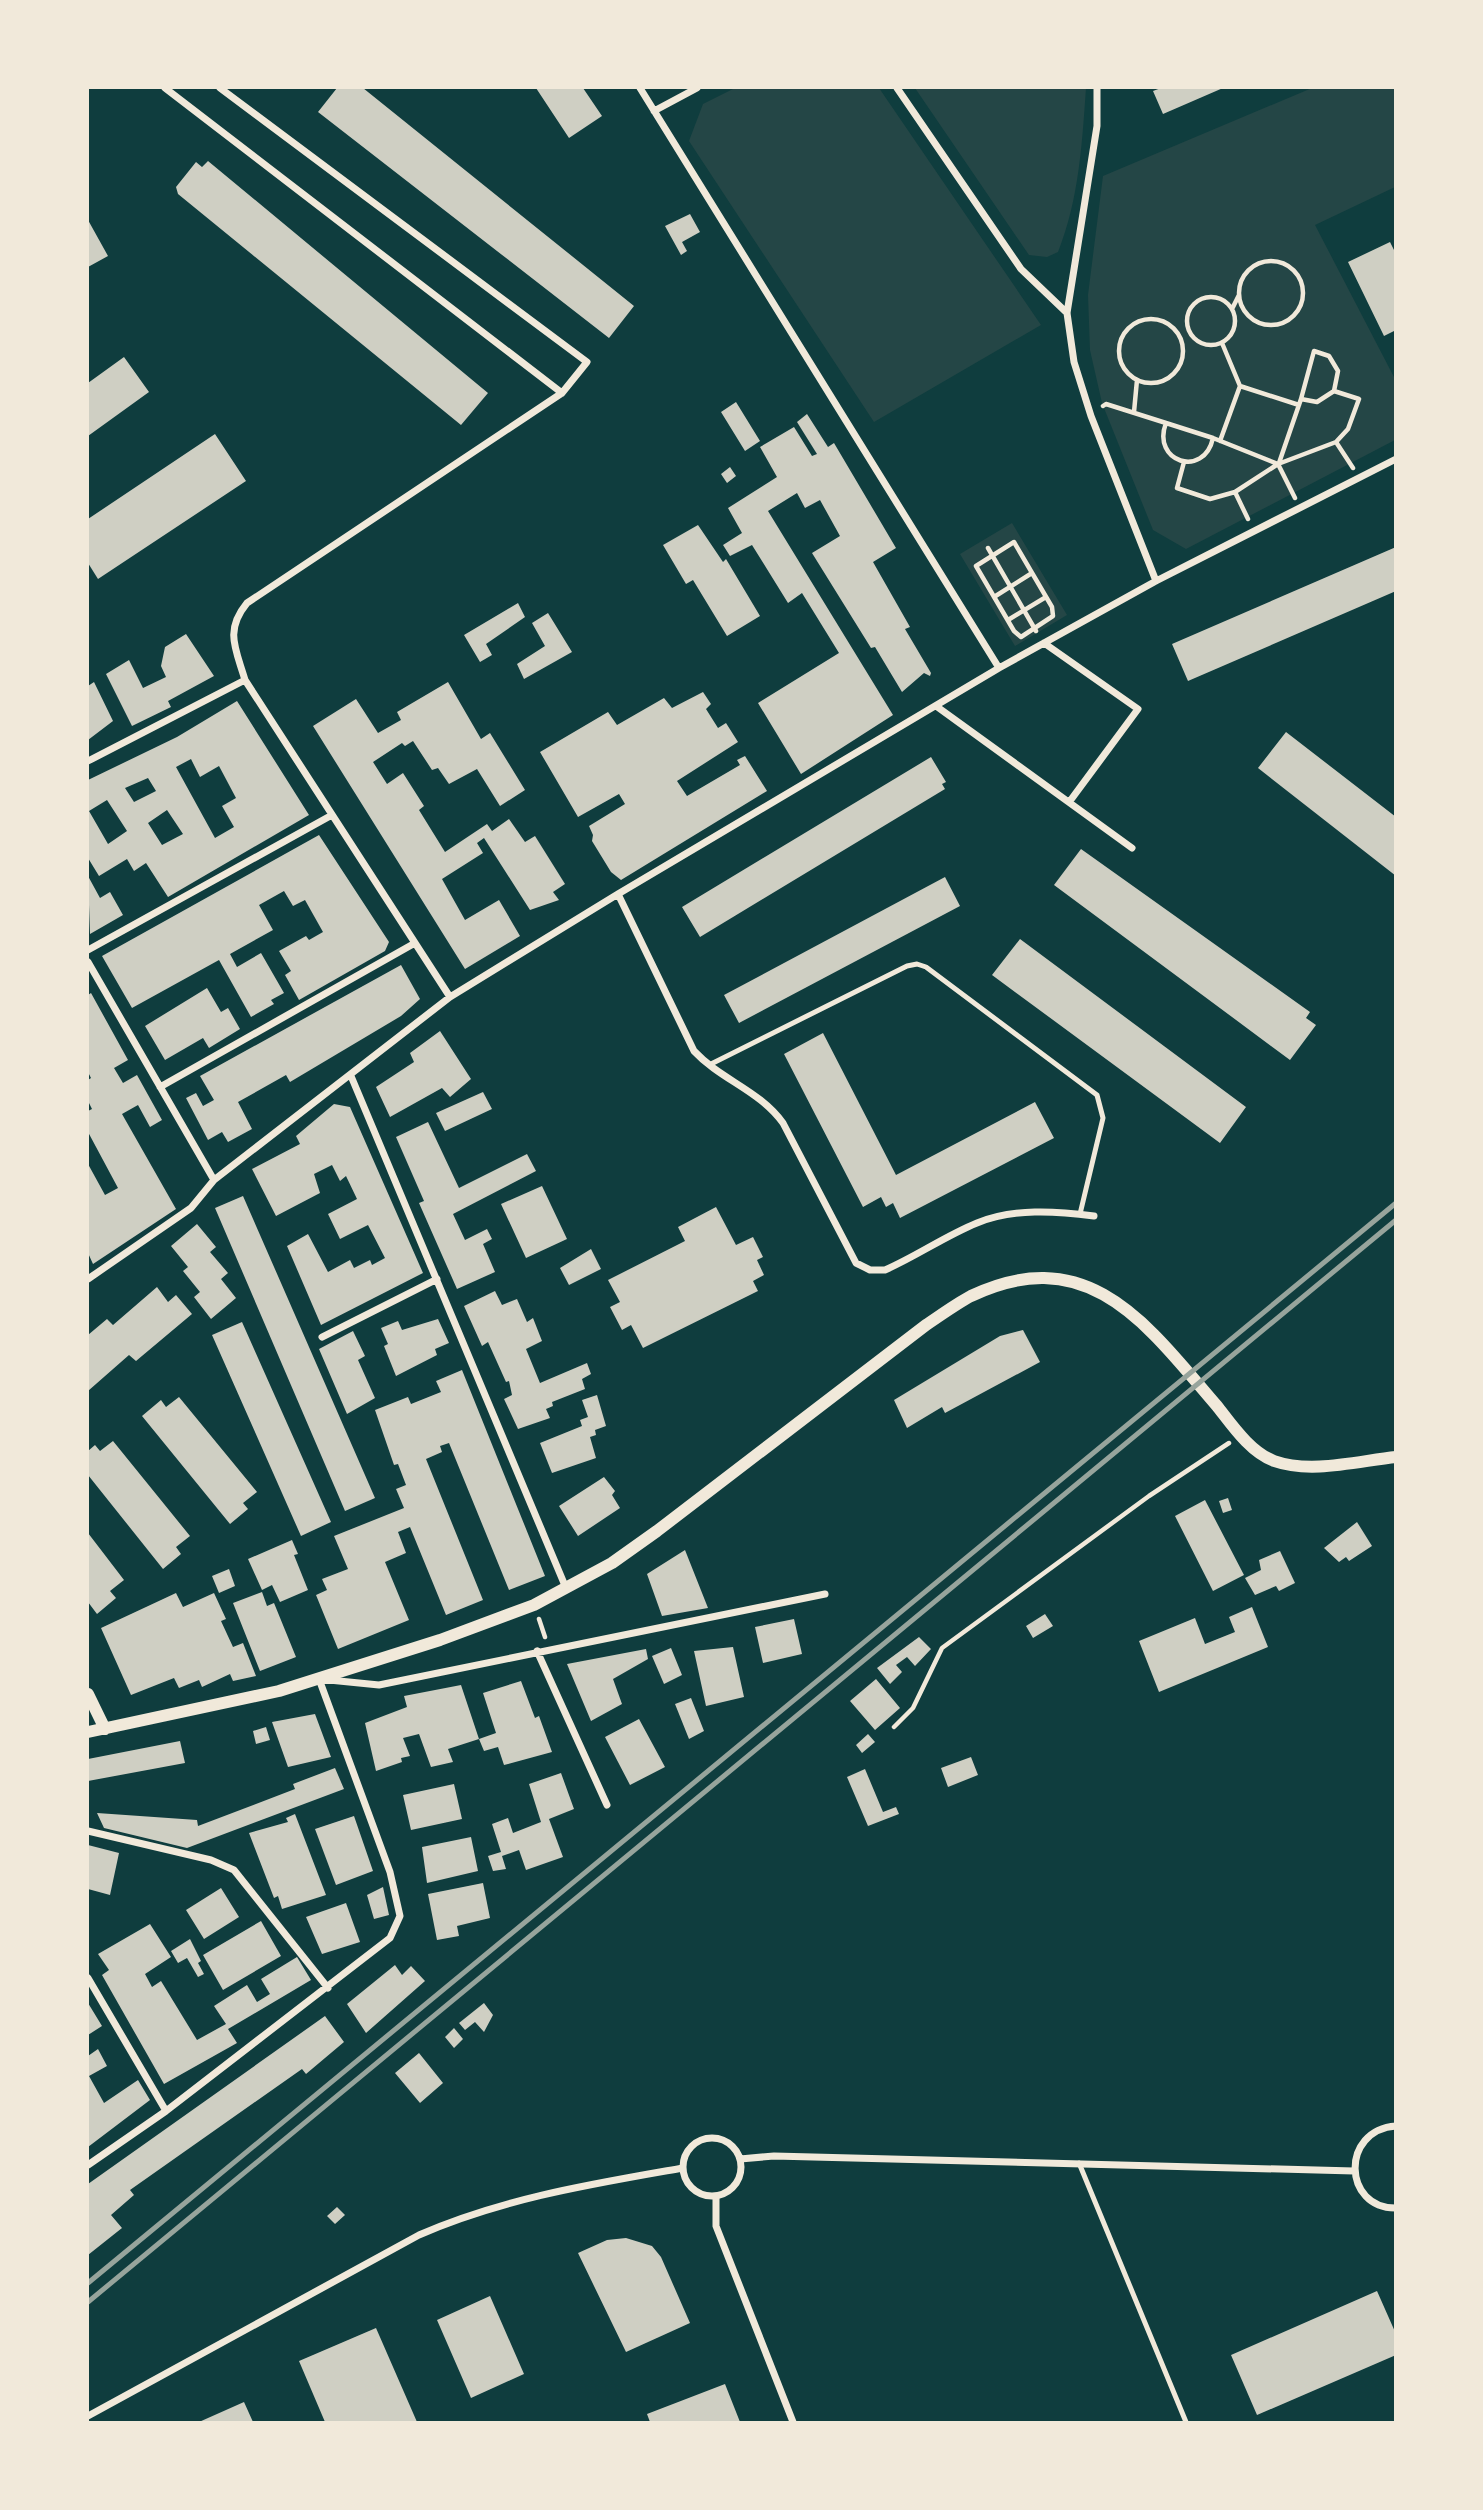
<svg xmlns="http://www.w3.org/2000/svg" width="1483" height="2510" font-family="Montserrat,sans-serif">
	<rect width="100%" height="100%" fill="#0f3d3e"/>
	<!-- green -->
	<path fill="#244646" d="M735,88H879L1041,325L874,422L689,141L703,104Z
		M915,88H1086C1082,144 1079,199 1058,252L1047,257L1029,255Z
		M1312,88H1395V187L1315,225L1395,379V440L1186,549L1153,530L1102,403L1090,350L1088,295L1103,176Z
		M1012,523L1067,615L1015,646L960,554Z"/>
	<!-- building -->
	<path fill="#cfcfc3" fill-rule="evenodd" d="M337,88H363L634,306L609,338L318,112Z
		M536,88H583L602,116L569,138Z
		M1161,88H1223L1163,114L1153,91Z
		M208,161L488,393L461,425L178,194L176,187L196,162L202,167Z
		M690,214L700,232L682,242L687,251L681,255L665,226Z
		M88,220L108,256L88,267Z
		M1390,242L1396,254V330L1384,336L1348,262Z
		M124,357L149,392L88,436V383Z
		M736,402L760,441L745,451L721,412Z
		M807,414L828,447L834,443L896,548L873,562L910,627L905,629L931,673L930,676L924,673L902,692L875,647L871,648L812,553L840,536L820,500L805,508L797,493L768,511L893,715L801,774L758,703L839,653L802,593L788,603L752,545L730,556L723,545L742,533L728,508L777,477L760,447L794,427L812,456L817,454L797,422Z
		M215,434L246,481L98,579L88,563V519Z
		M730,467L736,476L727,483L721,474Z
		M698,525L723,562L726,559L760,616L727,636L693,580L686,584L663,545Z
		M1396,547V591L1188,681L1172,644Z
		M518,603L525,617L486,644L492,655L480,662L464,635Z
		M548,613L572,652L524,679L517,664L545,646L532,623Z
		M186,634L214,676L168,701L171,707L132,726L106,674L129,660L143,688L166,677L161,666L165,647Z
		M94,682L113,721L88,740V686Z
		M448,682L481,739L490,733L525,790L500,806L477,769L449,784L438,768L432,770L413,741L405,746L402,743L373,762L387,784L403,773L424,806L419,810L445,852L487,824L492,831L509,819L525,842L535,836L565,884L553,892L559,900L530,910L484,838L477,843L483,853L442,879L465,920L499,900L520,936L465,969L313,726L356,699L378,733L401,720L397,712Z
		M703,692L711,704L706,709L718,728L726,723L738,742L677,781L687,796L740,765L737,760L745,756L767,791L621,880L611,872L592,841L593,835L589,826L625,804L619,794L578,817L540,752L608,712L617,725L664,698L672,708Z
		M237,701L309,815L168,897L146,863L134,871L127,859L99,876L88,858V780L177,737ZM191,759L200,777L219,766L236,798L222,806L234,827L215,838L176,767ZM148,778L156,791L134,802L125,788ZM107,800L127,831L108,844L89,811ZM167,810L183,834L162,845L148,823Z
		M1286,732L1396,817V876L1258,768Z
		M931,757L946,782L942,784L945,789L700,937L682,907Z
		M319,835L389,942L385,951L299,1000L285,975L291,971L279,951L306,936L309,940L323,932L305,900L293,906L284,891L259,905L273,930L230,954L237,967L261,953L284,993L271,1000L274,1004L251,1017L219,960L132,1008L102,956Z
		M1081,849L1310,1012L1306,1018L1316,1025L1290,1060L1054,885Z
		M88,876L100,898L110,892L123,915L90,934Z
		M945,877L960,906L739,1023L724,995Z
		M1020,939L1246,1107L1220,1143L992,975Z
		M401,965L420,999L401,1016L290,1082L286,1075L238,1102L252,1129L228,1142L222,1132L208,1140L186,1098L196,1093L203,1106L214,1100L200,1076Z
		M207,988L221,1012L228,1008L240,1029L209,1048L203,1038L165,1060L145,1026Z
		M91,993L128,1060L114,1068L123,1083L137,1075L162,1120L150,1127L138,1105L122,1114L176,1209L93,1264L88,1253V1164L105,1195L118,1188L88,1132V1111L92,1109L88,1101V1080L91,1078L88,1072V995Z
		M440,1031L471,1079L450,1097L442,1088L390,1117L376,1087L414,1062L410,1053Z
		M823,1033L896,1175L1035,1102L1054,1138L900,1218L893,1203L886,1207L881,1197L863,1207L784,1054Z
		M483,1092L492,1109L445,1131L436,1113Z
		M334,1104L350,1107L423,1273L321,1325L287,1246L308,1234L328,1272L350,1260L354,1268L370,1260L372,1265L385,1258L368,1225L340,1239L328,1214L357,1199L346,1176L340,1181L332,1165L314,1174L320,1193L276,1216L252,1169L300,1144L296,1136Z
		M428,1122L459,1188L527,1154L536,1171L453,1214L465,1240L487,1229L492,1239L483,1244L495,1272L457,1289L419,1203L424,1201L396,1137Z
		M542,1186L567,1239L526,1258L501,1204Z
		M243,1196L375,1498L345,1511L215,1208Z
		M716,1207L736,1245L753,1237L763,1257L757,1260L764,1275L753,1281L758,1291L643,1348L631,1325L622,1330L610,1307L620,1302L608,1280L685,1241L678,1227Z
		M197,1224L216,1247L210,1252L228,1273L221,1279L236,1298L211,1319L194,1297L200,1292L183,1271L188,1267L171,1246Z
		M591,1249L601,1269L569,1285L560,1268Z
		M157,1287L168,1302L176,1295L192,1314L136,1361L129,1355L88,1391V1335L107,1319L113,1325Z
		M495,1291L502,1305L517,1299L527,1322L533,1318L542,1341L526,1349L540,1383L587,1363L591,1374L582,1379L585,1389L552,1402L553,1406L546,1409L550,1418L518,1429L504,1399L512,1395L509,1381L506,1382L488,1342L482,1346L464,1306Z
		M438,1319L449,1343L435,1349L437,1355L396,1376L384,1346L388,1344L381,1328L398,1321L402,1330Z
		M242,1322L331,1522L301,1536L212,1335Z
		M1023,1330L1040,1362L945,1413L942,1407L907,1428L894,1400L1000,1336Z
		M353,1331L365,1356L358,1360L375,1398L347,1414L319,1349Z
		M462,1370L545,1576L509,1590L449,1443L440,1446L442,1452L426,1459L483,1600L446,1615L410,1527L398,1532L406,1553L385,1562L409,1620L338,1649L316,1595L327,1590L322,1579L348,1569L334,1536L404,1508L396,1489L406,1485L398,1464L394,1465L375,1410L408,1397L411,1404L441,1392L436,1381Z
		M597,1395L606,1426L595,1430L596,1435L590,1437L596,1458L552,1473L540,1443L582,1426L580,1420L588,1417L582,1400Z
		M179,1397L257,1492L243,1503L248,1509L230,1524L142,1416L161,1400L166,1407Z
		M113,1441L190,1536L176,1547L181,1554L163,1569L88,1475V1451L95,1445L100,1451Z
		M604,1477L615,1491L612,1495L620,1508L578,1536L559,1506Z
		M1228,1498L1232,1510L1223,1513L1219,1501Z
		M1205,1500L1244,1575L1213,1591L1175,1516Z
		M1357,1522L1372,1546L1349,1561L1346,1557L1339,1562L1324,1548Z
		M88,1533L124,1580L110,1591L116,1598L97,1614L88,1602Z
		M292,1540L298,1554L294,1555L308,1590L280,1602L272,1585L262,1590L248,1559Z
		M685,1550L708,1608L662,1616L647,1574Z
		M1280,1551L1295,1583L1279,1591L1276,1586L1255,1595L1245,1578L1261,1570L1259,1560Z
		M229,1569L235,1586L219,1593L212,1576Z
		M262,1592L267,1606L274,1603L296,1657L260,1671L233,1603Z
		M176,1593L183,1607L214,1593L226,1619L221,1621L233,1647L243,1643L256,1676L233,1681L230,1674L202,1687L199,1680L179,1688L174,1678L131,1695L101,1628Z
		M1252,1607L1268,1647L1159,1692L1139,1641L1195,1618L1205,1644L1235,1632L1229,1617Z
		M1045,1614L1053,1626L1033,1638L1026,1626Z
		M794,1619L802,1654L763,1663L755,1627Z
		M919,1637L931,1649L915,1666L907,1657L896,1665L902,1672L890,1684L877,1668Z
		M733,1647L744,1697L706,1706L694,1651Z
		M671,1648L682,1675L664,1684L652,1656Z
		M646,1649L648,1659L613,1679L622,1704L591,1721L567,1664Z
		M876,1679L900,1708L875,1730L850,1701Z
		M521,1681L535,1718L539,1716L552,1752L504,1765L498,1747L484,1751L479,1739L496,1733L483,1693Z
		M461,1685L479,1739L448,1749L453,1762L431,1767L419,1734L403,1738L410,1756L401,1758L402,1762L376,1771L365,1723L407,1707L404,1696Z
		M691,1698L704,1731L689,1739L675,1704Z
		M315,1714L331,1757L288,1767L272,1722Z
		M639,1719L665,1767L630,1785L605,1737Z
		M266,1727L270,1740L256,1744L253,1731Z
		M868,1734L875,1742L862,1753L856,1745Z
		M180,1741L185,1763L88,1781V1759Z
		M971,1757L978,1775L948,1787L941,1768Z
		M335,1768L344,1789L187,1848L104,1828L97,1813L197,1820L198,1826L295,1789L293,1784Z
		M865,1769L883,1812L896,1807L899,1814L868,1826L847,1777Z
		M561,1773L574,1809L549,1819L563,1857L526,1870L519,1850L502,1856L506,1869L493,1871L488,1856L501,1852L492,1824L508,1818L513,1833L541,1822L529,1784Z
		M454,1784L462,1819L411,1830L403,1795Z
		M295,1814L326,1895L282,1909L278,1896L274,1898L249,1833L288,1822L286,1818Z
		M354,1816L373,1871L336,1885L315,1829Z
		M471,1837L478,1871L427,1883L422,1847Z
		M88,1845L119,1853L110,1895L88,1889Z
		M483,1883L490,1918L457,1926L459,1936L437,1940L428,1894Z
		M383,1887L389,1915L374,1919L367,1895Z
		M221,1888L239,1917L204,1939L186,1910Z
		M346,1903L360,1942L322,1954L306,1917Z
		M261,1921L281,1956L223,1990L203,1955Z
		M150,1924L171,1957L145,1974L152,1987L161,1981L197,2040L226,2024L214,2006L247,1985L257,2002L270,1994L261,1979L297,1957L311,1980L228,2029L237,2043L164,2084L102,1975L109,1970L98,1954Z
		M190,1939L201,1961L198,1963L204,1974L198,1977L187,1958L178,1963L171,1951Z
		M395,1965L402,1975L411,1966L425,1981L366,2033L347,2004Z
		M88,2003L102,2026L88,2035Z
		M484,2003L493,2015L484,2032L475,2022L465,2030L459,2023Z
		M325,2016L344,2042L306,2074L302,2069L130,2190L134,2195L111,2215L122,2228L88,2255V2184Z
		M454,2028L463,2039L454,2048L445,2037Z
		M98,2049L107,2066L89,2076L104,2103L138,2080L150,2100L88,2147V2056Z
		M419,2053L443,2083L420,2103L395,2073Z
		M337,2207L345,2215L335,2224L327,2216Z
		M626,2238L652,2246L661,2257L690,2323L626,2352L578,2253L607,2240Z
		M1377,2291L1396,2334V2355L1257,2415L1231,2355Z
		M490,2296L524,2374L471,2398L437,2320Z
		M376,2328L417,2422H325L299,2361Z
		M725,2384L740,2422H650L647,2414Z
		M244,2402L253,2422H199Z"/>
	<g fill="none" stroke-linecap="round" stroke-linejoin="round">
		<!-- path -->
		<path stroke="#f1e9da" stroke-width="4.5" d="M1239 293a32 32 0 1 1 64 0a32 32 0 1 1-64 0Z
			M1187 321a24 24 0 1 1 48 0a24 24 0 1 1-48 0Z
			M1232,309L1239,295
			M1119 351a32 32 0 1 1 64 0a32 32 0 1 1-64 0Z
			M1314,351L1329,356L1338,371L1334,391L1317,402L1301,399Z
			M1240,386L1299,405
			M1103,406L1106,404L1166,423
			M1134,412L1137,380
			M1166,423L1213,438C1204,479 1151,462 1166,423Z
			M1213,438L1278,464L1295,498
			M1220,441L1240,386L1222,343
			M1336,442L1353,468
			M1184,462L1177,488L1210,499L1235,492L1278,464L1336,442L1348,429L1359,399L1334,391
			M1279,463L1301,399
			M1235,492L1248,519
			M1014,542L1052,607L1053,616L1021,637L1014,631L976,566Z
			M988,548L1036,631
			M994,597L1032,573
			M1008,620L1046,597
			M539,1619L545,1637
			M894,1727L913,1708L942,1648L1149,1496L1229,1443"/>
		<!-- service -->
		<path stroke="#f1e9da" stroke-width="5" d="M709,1065L907,966L917,964L926,967L1097,1095L1103,1118L1080,1214
			M1079,2163L1186,2422"/>
		<!-- minor -->
		<path stroke="#f1e9da" stroke-width="7" d="M165,88L562,393
			M220,88L587,362L562,393L247,603C224,631 236,649 245,680L450,997
			M640,88L999,668
			M897,88L1021,269L1067,313
			M1097,88V126L1067,313L1074,362L1091,416L1156,581
			M654,111L697,88
			M1044,643L1138,709L1070,801
			M936,706L1132,848
			M88,761L245,680
			M618,894L694,1051C721,1080 759,1090 783,1123L856,1263L870,1270H885C917,1256 945,1236 977,1223C1013,1208 1056,1211 1094,1216
			M88,950L332,815
			M88,962L214,1180
			M351,1076L566,1588
			M160,1087L415,943
			M88,1279L191,1208L214,1180L450,997L618,894L999,668L1156,581L1396,459
			M322,1337L437,1279
			M537,1651L607,1805
			M88,1831L211,1860L234,1870L328,1988
			M88,1978L166,2111
			M1396,2126C1340,2130 1343,2209 1396,2208
			M683 2167a29 29 0 1 1 58 0a29 29 0 1 1-58 0Z
			M740,2159L774,2156L1354,2171
			M88,2165L166,2111L390,1938L400,1916L390,1872L319,1679L379,1685L825,1594
			M716,2196V2226L793,2422
			M88,2416L419,2235C504,2198 592,2184 683,2168"/>
		<!-- tertiary -->
		<path stroke="#f1e9da" stroke-width="12" d="M88,1694L105,1729
			M88,1732L279,1691L440,1640L534,1605L612,1563L657,1531L926,1325C941,1315 956,1304 971,1296C1089,1240 1148,1326 1217,1406C1232,1425 1250,1452 1274,1461C1311,1474 1358,1461 1396,1457"/>
		<!-- rail -->
		<path stroke="#97a49c" stroke-width="5" d="M88,2283L1396,1203
			M88,2302L1396,1220"/>
	</g>
	<!-- border -->
	<rect width="1483" height="2510" fill="none" stroke="#f1e9da" stroke-width="178"/>
</svg>
